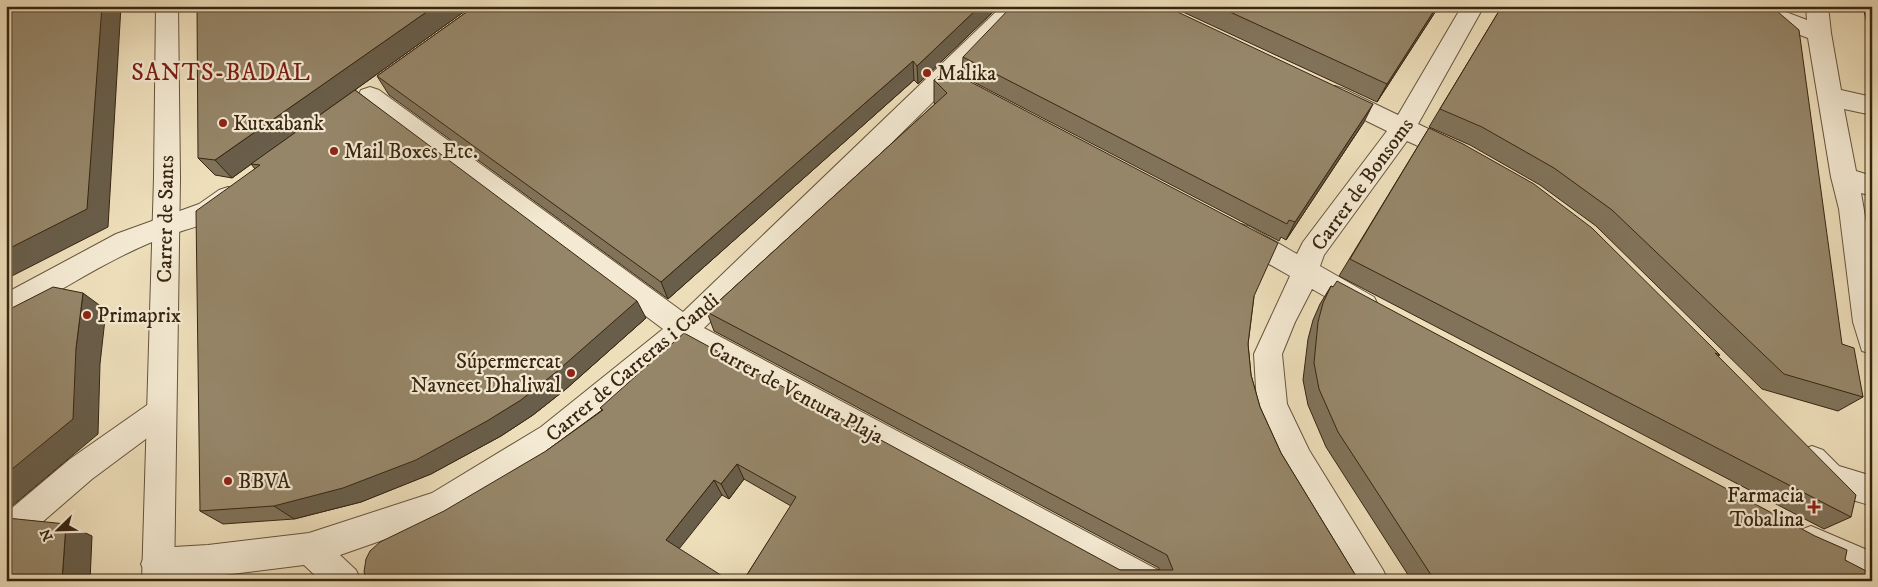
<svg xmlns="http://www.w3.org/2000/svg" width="1878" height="587" font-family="'IM FELL DW Pica',serif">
	<rect width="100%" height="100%" fill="#eedfbb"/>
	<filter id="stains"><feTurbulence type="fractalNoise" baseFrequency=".004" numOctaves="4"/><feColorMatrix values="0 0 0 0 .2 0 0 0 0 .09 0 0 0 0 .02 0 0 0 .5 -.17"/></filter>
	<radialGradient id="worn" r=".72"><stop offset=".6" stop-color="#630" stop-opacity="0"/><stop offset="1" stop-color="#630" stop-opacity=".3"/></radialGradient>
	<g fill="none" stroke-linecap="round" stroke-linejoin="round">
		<!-- minor casing -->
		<g stroke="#65543c" stroke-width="2">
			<path id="minor" d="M1002,6H1027L1024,12L704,328L1158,570L1163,581H1114L684,345L563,447L452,516L340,555L356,570L361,581H321L304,565L208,577L157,580L146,575L141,564L146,553L157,548L208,545L309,533L432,493L541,427L663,329L361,102L358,96L361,90L370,87L379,90L683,312Z
				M1462,6H1484L1418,124L1465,146L1469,153L1465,160L1456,163L1407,141L1324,255L1320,266L1374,297L1378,305L1374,313L1364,317L1354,313L1312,289L1295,322L1282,354L1287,404L1309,450L1383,570L1388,581H1354L1287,470L1257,405L1254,354L1290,276L1232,243L1228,235L1232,227L1241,224L1250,227L1297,254L1303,242L1387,131L1326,101L1323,95L1326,89L1335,86L1344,89L1398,115Z
				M1735,6H1770L1807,20L1806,6H1828L1831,33L1841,90L1872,97V115L1844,109L1856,171L1872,176V196L1861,193L1872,257V354L1862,351L1853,322L1839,209L1831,177L1808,38L1738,12Z
				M228,187L237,190L241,197C229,220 199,225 176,233C119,252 68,287 16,315L6,319V293L116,234L199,204L219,190Z
				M160,399L170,403L175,412L170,421L92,479L17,544L6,548V513L70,459L150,403Z
				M1812,446L1823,450L1839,466L1872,476V506C1842,496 1811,492 1797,460L1801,450Z
				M1811,526L1872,552V581H1864L1800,552L1795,541L1800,530Z"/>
		</g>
		<!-- tertiary casing -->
		<g stroke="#65543c" stroke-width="2">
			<path id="tertiary" d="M156,6H178L180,178L174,581H142L154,178Z"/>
		</g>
		<!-- minor -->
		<use href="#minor" fill="#f4ead3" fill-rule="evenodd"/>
		<!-- tertiary -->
		<use href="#tertiary" fill="#f4ead3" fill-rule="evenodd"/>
	</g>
	<!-- wall -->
	<path fill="#81735a" stroke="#372511" d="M472,6L355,90L646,318L566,389L533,415L501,436L431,474L361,502L294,519L223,524L200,511L255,169L251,164L232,178L215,175L198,158Z
		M475,6H999L918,84L914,80L668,299L389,95L377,76Z
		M1170,6H1439L1377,102Z
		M1502,6L1842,344L1863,397L1838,411L1762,389L1596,226L1540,185L1470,145L1429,127Z
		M1863,6H1872V47Z
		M963,57L1364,122L1286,240L1281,237L1279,241L962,76Z
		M934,80L1254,296L1248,344L1251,375L1260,407L1281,453L1359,581H743L791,506L744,479L729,499L722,495L546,451L602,410L600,408L1120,570H1159V568L714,331L707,312L935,104L934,103Z
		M1429,128L1720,355L1718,356L1851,517L1824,529L1339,276Z
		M1331,286L1845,560L1872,581H1412L1326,447L1308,405L1303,380L1308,339L1313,320L1320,304Z"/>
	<!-- shaded-wall -->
	<path fill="#695e4a" stroke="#372511" d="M102,6H121L108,227L6,279V250Z
		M435,6H472L232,178L215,160Z
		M980,6H999L918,84L917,66Z
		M1437,6H1439L1377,102L1387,84Z
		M913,61L914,80L668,299L661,282Z
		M1373,104L1364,122L1286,240L1295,222Z
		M83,293L106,310L100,364L98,434L6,511V474L76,348Z
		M637,301L646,318L566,389L533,415L501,436L431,474L361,502L294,519L274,506Z
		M737,464L744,479L729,499L721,484Z
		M714,480L722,495L675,554L666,540Z
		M66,524L92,536L90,581H62Z"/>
	<!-- building -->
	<path fill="#968669" stroke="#372511" d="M6,6H102L87,209L6,250Z
		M197,6H435L215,160L198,158Z
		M475,6H980L917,66L913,61L661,282L377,76Z
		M1012,6H1165L1373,104L1295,222L1289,220L1287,224L963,57Z
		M1217,6H1437L1387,84Z
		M1502,6H1771L1799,30L1842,344L1854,348L1863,397L1784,374L1612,210L1554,168L1482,127L1440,109Z
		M946,69L1278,243L1254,296L1248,344L1251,375L1260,407L1281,453L1359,581H743L796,497L737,464L721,484L714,480L666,540L730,581H367L364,572L366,559L370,551L380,542L444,511L546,451L603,410L600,408L684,333L1120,570H1173L1167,555L707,312L947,93L934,80Z
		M355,90L637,301L555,373L521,400L487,421L416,460L343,488L274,506L200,511L196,211L260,165L251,164Z
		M1429,128L1463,144L1534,184L1592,228L1720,355L1715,353L1856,495L1851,517L1350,259Z
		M1337,281L1815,536L1847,550L1845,560L1872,574V581H1435L1338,432L1319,389L1314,363L1318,322L1323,303L1331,286L1333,287Z
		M53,287L83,293L76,348L73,419L6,474V311Z
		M7,518L66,524L62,581H6V519Z"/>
	<!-- markers -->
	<g fill="#8f2418" stroke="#f4ead3" stroke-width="2">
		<circle cx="927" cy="73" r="5"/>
		<circle cx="223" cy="123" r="5"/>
		<circle cx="334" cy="151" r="5"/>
		<circle cx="87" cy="315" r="5"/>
		<circle cx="571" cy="373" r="5"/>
		<circle cx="228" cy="481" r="5"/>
		<path d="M1811.5 499.5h5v5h5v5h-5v5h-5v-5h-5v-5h5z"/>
	</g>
	<g text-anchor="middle" stroke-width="4.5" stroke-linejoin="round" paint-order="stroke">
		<!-- poi labels -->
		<g font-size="21" fill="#372511" stroke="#f4ead3" text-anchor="start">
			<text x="937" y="80">Malika</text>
			<text x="233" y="130">Kutxabank</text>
			<text x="344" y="158">Mail Boxes Etc.</text>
			<text x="97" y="322">Primaprix</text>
			<text x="561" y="368" text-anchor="end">Súpermercat<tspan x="561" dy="24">Navneet Dhaliwal</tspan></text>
			<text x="238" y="488">BBVA</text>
			<text x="1804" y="502" text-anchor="end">Farmacia<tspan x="1804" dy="24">Tobalina</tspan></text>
		</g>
		<!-- street labels -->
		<g font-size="21" fill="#372511" stroke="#f4ead3">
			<text transform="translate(1362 184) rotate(-54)" y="7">Carrer de Bonsoms</text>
			<text transform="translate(165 219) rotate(-89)" y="7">Carrer de Sants</text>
			<text transform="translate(632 367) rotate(-40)" y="7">Carrer de Carreras i Candi</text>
			<text transform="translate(796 392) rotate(28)" y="7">Carrer de Ventura Plaja</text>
		</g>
		<!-- quarter labels -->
		<g font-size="24" letter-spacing="1" fill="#7a1f14" stroke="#f4ead3">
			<text x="221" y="80">SANTS-BADAL</text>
		</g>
	</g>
	<!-- margin -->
	<rect width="1878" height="587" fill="none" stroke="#eedfbb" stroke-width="25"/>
	<rect x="8" y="8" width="1863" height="572" fill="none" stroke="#372511" stroke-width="2.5"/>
	<rect x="12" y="12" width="1853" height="562" fill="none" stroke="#372511"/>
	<!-- north arrow -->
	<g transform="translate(58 530) rotate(247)" stroke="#f4ead3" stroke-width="4" paint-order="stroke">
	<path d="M0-4L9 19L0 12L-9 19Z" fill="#372511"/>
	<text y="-8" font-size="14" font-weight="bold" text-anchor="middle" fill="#372511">N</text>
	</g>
	<rect width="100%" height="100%" filter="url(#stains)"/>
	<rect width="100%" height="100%" fill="url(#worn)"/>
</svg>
